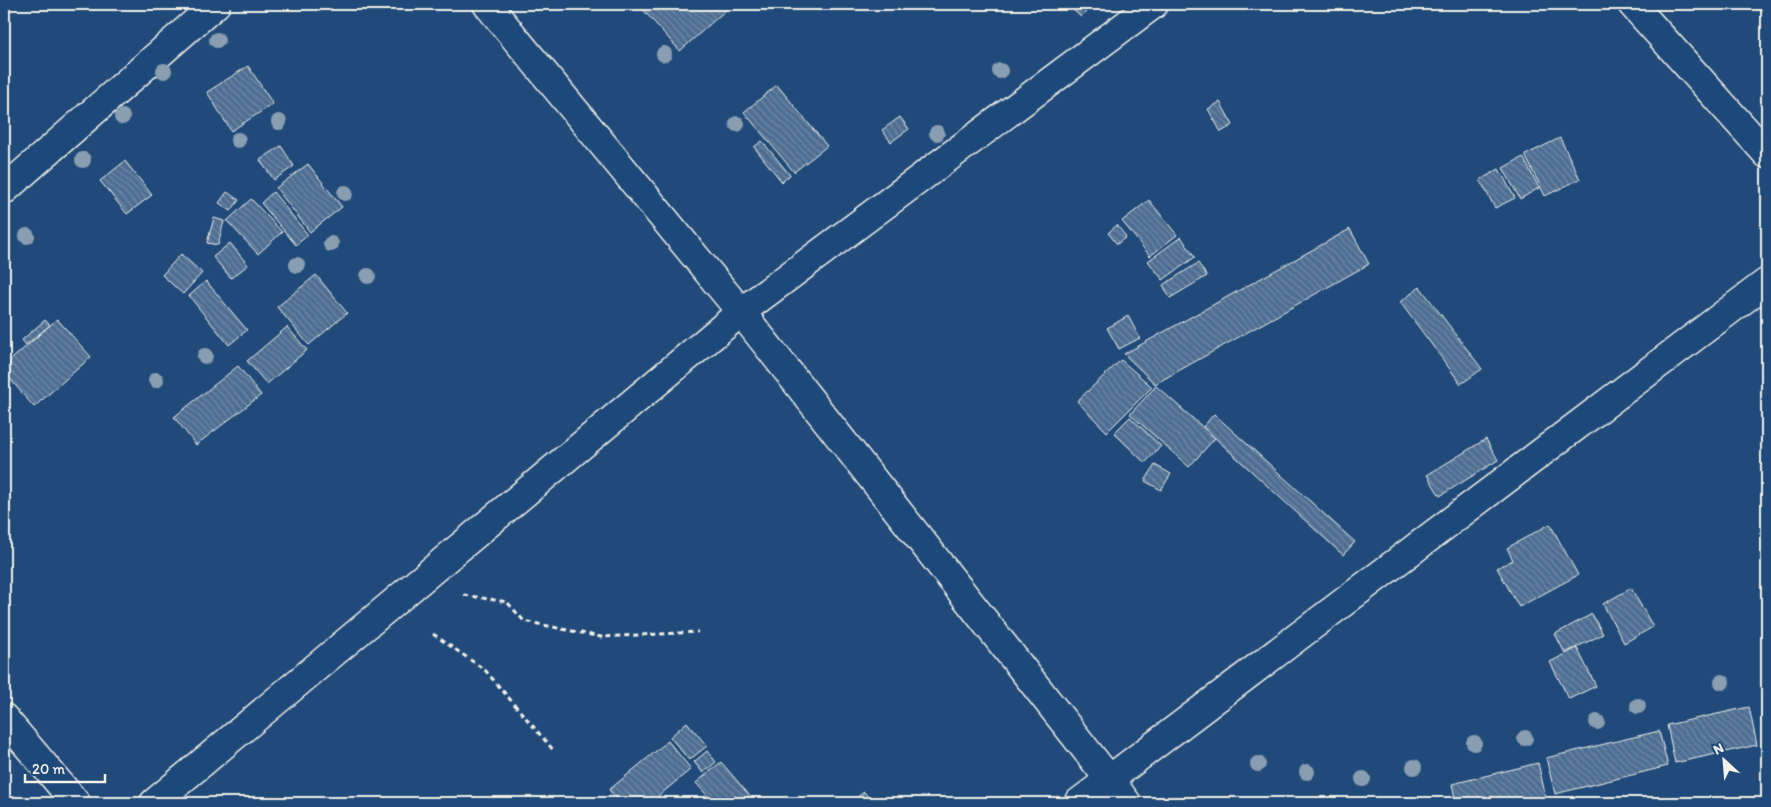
<svg xmlns="http://www.w3.org/2000/svg" width="1771" height="807" font-family="Itim,sans-serif">
	<defs>
		<pattern id="building-back-hatch" width="6" height="6" patternUnits="userSpaceOnUse" patternTransform="scale(1.25)"><rect width="6" height="6" fill="#4d6e92"/><path d="M-1 5l2 2M0 0l6 6M5-1l2 2" fill="none" stroke="#708aa6"/></pattern>
	</defs>
	<rect width="100%" height="100%" fill="#1f4a7a"/>
	<filter id="ink" filterUnits="userSpaceOnUse"><feTurbulence type="fractalNoise" baseFrequency=".02" numOctaves="2"/><feDisplacementMap in="SourceGraphic" scale="10" xChannelSelector="R" yChannelSelector="G"/><feConvolveMatrix kernelMatrix="1 2 1 2 8 2 1 2 1" color-interpolation-filters="sRGB"/></filter>
	<g filter="url(#ink)">
		<!-- building -->
		<path fill="url(#building-back-hatch)" stroke="#f4f1e8" d="M638,4H722L727,9L680,51Z
			M1066,4H1093L1081,17Z
			M248,66L273,104L231,131L207,92Z
			M777,85L827,146L794,172L744,112Z
			M1220,102L1233,125L1221,132L1208,109Z
			M900,117L909,129L891,142L882,130Z
			M1560,138L1580,179L1545,196L1525,155Z
			M762,141L790,175L782,182L754,147Z
			M281,146L294,166L274,180L260,160Z
			M1523,157L1539,188L1520,199L1503,168Z
			M125,161L152,195L127,214L100,181Z
			M308,164L342,207L310,232L276,188Z
			M1499,169L1515,198L1495,208L1480,180Z
			M227,192L239,200L231,211L219,203Z
			M273,192L308,235L296,245L261,203Z
			M251,199L282,232L258,254L227,221Z
			M1149,200L1177,235L1150,256L1122,221Z
			M214,218L224,221L218,245L207,243Z
			M1117,225L1126,237L1117,244L1108,233Z
			M1350,229L1369,264L1155,384L1124,354Z
			M1181,237L1195,257L1163,280L1148,261Z
			M230,243L248,265L231,278L213,257Z
			M181,254L202,273L183,294L162,275Z
			M1198,263L1207,276L1170,298L1163,285Z
			M316,275L347,313L309,345L277,307Z
			M206,281L247,330L229,345L189,296Z
			M1420,287L1482,369L1461,384L1400,302Z
			M1128,316L1140,338L1119,349L1107,328Z
			M57,319L91,357L34,407L4,372V366Z
			M45,320L50,325L26,345L22,340Z
			M287,327L307,350L267,384L247,361Z
			M1121,360L1152,387L1107,432L1077,401Z
			M238,366L261,395L196,445L174,417Z
			M1156,386L1215,438L1189,467L1130,414Z
			M1214,414L1355,542L1343,555L1203,427Z
			M1130,417L1161,446L1145,463L1114,433Z
			M1486,439L1498,460L1440,496L1427,475Z
			M1155,465L1171,474L1161,490L1145,481Z
			M1550,524L1578,575L1519,607L1497,568L1513,560L1507,548Z
			M1631,588L1653,627L1624,643L1603,604Z
			M1592,614L1603,634L1565,653L1555,634Z
			M1577,648L1596,686L1569,699L1550,662Z
			M1749,707L1757,745L1675,763L1667,725Z
			M687,722L707,746L689,760L670,737Z
			M1659,731L1668,766L1555,794L1546,758Z
			M668,741L691,769L650,803H621L609,790Z
			M707,751L716,762L703,773L694,762Z
			M721,762L756,803H714L696,783Z
			M1538,763L1546,798L1524,803H1456L1452,784Z
			M864,792L873,803H849Z"/>
		<g fill="none" stroke-linecap="round" stroke-linejoin="round">
			<!-- minor casing -->
			<g stroke="#f4f1e8" stroke-width="31">
				<path id="minor" d="M487,4L741,312L1109,779L1127,803
					M1632,4L1767,154
					M4,190L216,4
					M4,718L76,803
					M154,803L741,312L1154,4
					M1078,803L1767,282"/>
			</g>
			<!-- path -->
			<path stroke="#f4f1e8" stroke-width="3" stroke-dasharray="5 4" stroke-linecap="butt" d="M464,595L507,602L524,621L601,637L698,632
				M433,634L485,670L555,752"/>
			<!-- minor -->
			<use href="#minor" stroke="#1f4a7a" stroke-width="28"/>
		</g>
		<!-- trees -->
		<g fill="#8a9eb1">
			<circle cx="217" cy="40" r="8"/>
			<circle cx="664" cy="54" r="8"/>
			<circle cx="164" cy="71" r="8"/>
			<circle cx="1000" cy="71" r="8"/>
			<circle cx="122" cy="117" r="8"/>
			<circle cx="279" cy="122" r="8"/>
			<circle cx="737" cy="124" r="8"/>
			<circle cx="937" cy="133" r="8"/>
			<circle cx="238" cy="140" r="8"/>
			<circle cx="83" cy="160" r="8"/>
			<circle cx="345" cy="193" r="8"/>
			<circle cx="27" cy="236" r="8"/>
			<circle cx="331" cy="244" r="8"/>
			<circle cx="297" cy="265" r="8"/>
			<circle cx="368" cy="276" r="8"/>
			<circle cx="205" cy="356" r="8"/>
			<circle cx="156" cy="380" r="8"/>
			<circle cx="1722" cy="682" r="8"/>
			<circle cx="1638" cy="706" r="8"/>
			<circle cx="1597" cy="722" r="8"/>
			<circle cx="1525" cy="738" r="8"/>
			<circle cx="1474" cy="743" r="8"/>
			<circle cx="1258" cy="764" r="8"/>
			<circle cx="1414" cy="767" r="8"/>
			<circle cx="1307" cy="772" r="8"/>
			<circle cx="1363" cy="779" r="8"/>
		</g>
	</g>
	<!-- margin -->
	<rect width="1771" height="807" fill="none" stroke="#1f4a7a" stroke-width="20"/>
	<rect x="10" y="10" width="1751" height="787" fill="none" stroke="#f4f1e8" stroke-width="2" filter="url(#ink)"/>
	<!-- north arrow -->
	<g transform="translate(1724 760) rotate(334)" stroke="#1f4a7a" stroke-width="4" paint-order="stroke">
	<path d="M0-4L9 19L0 12L-9 19Z" fill="#f4f1e8"/>
	<text y="-8" font-size="14" font-weight="bold" text-anchor="middle" fill="#f4f1e8">N</text>
	</g>
	<!-- scale -->
	<path d="M25 774v8h80v-8" fill="none" stroke="#f4f1e8" stroke-width="2.5"/>
	<text x="32" y="774" font-size="15" fill="#f4f1e8" stroke="#1f4a7a" stroke-width="4" paint-order="stroke">20 m</text>
</svg>
